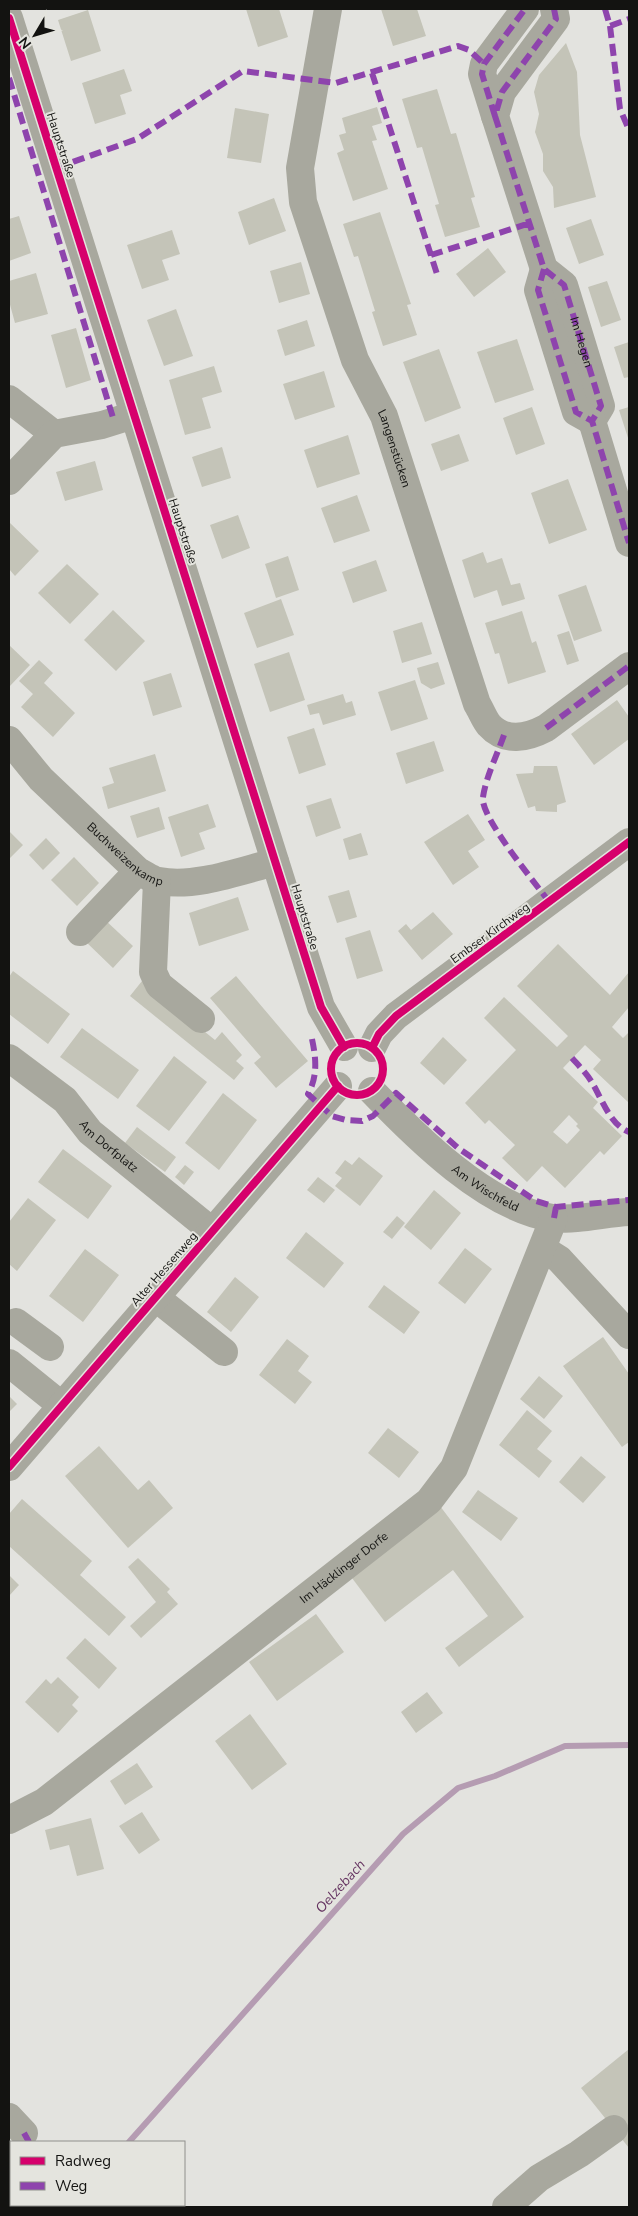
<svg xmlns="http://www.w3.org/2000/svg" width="638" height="2216" font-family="'Nunito Sans',sans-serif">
	<rect width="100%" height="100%" fill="#e3e3df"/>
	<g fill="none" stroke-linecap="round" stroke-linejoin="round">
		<!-- stream -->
		<path stroke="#b59cb2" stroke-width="6" d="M129,2142L403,1834L458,1788L495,1776L565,1746L629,1745
			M71,2207L73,2205"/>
	</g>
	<!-- building -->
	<path fill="#c4c4b8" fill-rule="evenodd" d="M246,9H279L288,37L258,47Z
		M381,9H417L426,36L393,46Z
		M88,10L101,51L71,61L58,20Z
		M566,43L577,72L580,135L596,197L554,208L553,187L543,171V154L535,132L539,114L534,92L539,75Z
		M124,69L132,91L120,95L126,114L95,124L82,83Z
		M437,89L451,134L456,133L475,197L471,198L480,227L445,237L435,205L439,204L422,147L417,148L402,99Z
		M377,107L382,123L372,126L377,140L372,141L388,189L353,201L337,153L344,150L339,135L346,133L342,118Z
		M235,108L269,114L261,163L227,158Z
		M274,198L286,231L249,245L238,212Z
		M380,212L411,304L407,305L417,335L383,346L372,312L375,311L358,256L354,257L343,224Z
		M19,216L31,253L9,261V219Z
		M591,219L604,255L579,264L566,228Z
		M172,230L180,254L162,260L169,280L142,289L127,245Z
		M488,248L506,272L474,297L456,274Z
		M301,262L310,294L279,303L270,271Z
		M36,273L48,314L15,323L9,301V281Z
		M607,281L621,320L601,327L588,287Z
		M176,309L193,356L164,366L147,320Z
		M307,320L315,346L285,356L277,330Z
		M76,328L91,380L66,388L51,335Z
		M517,339L534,390L495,403L477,352Z
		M629,342V377L624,378L614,347Z
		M439,349L461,408L425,422L403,362Z
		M214,366L222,392L202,398L211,428L185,435L169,380Z
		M324,371L335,407L295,420L283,384Z
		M532,407L545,444L516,455L503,418Z
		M629,407V441L619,410Z
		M459,434L469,461L441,471L431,444Z
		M348,435L360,474L317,488L304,450Z
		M222,447L231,478L202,487L192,457Z
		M95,461L103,490L65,501L56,472Z
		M568,479L587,530L549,544L531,493Z
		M357,495L370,531L334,543L321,508Z
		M238,515L250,548L222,559L210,525Z
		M10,523L39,551L15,576L9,569Z
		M483,552L487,563L502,558L511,585L520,583L525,599L502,606L497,590L474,598L462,560Z
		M288,556L299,590L276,598L265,564Z
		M376,560L387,591L353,603L342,572Z
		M67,564L99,594L70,624L38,593Z
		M586,585L602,631L574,641L558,595Z
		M281,599L294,635L257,648L244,613Z
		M113,610L145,641L116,671L84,640Z
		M522,611L532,643L536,641L546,672L508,684L499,653L495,654L485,623Z
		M422,622L432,654L402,663L393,631Z
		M569,631L579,661L567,665L557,635Z
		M9,645L30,665L9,687Z
		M289,652L305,700L270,712L254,664Z
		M39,660L53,673L44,683L75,713L53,737L21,707L33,694L19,681Z
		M438,662L445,684L431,689L421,683L417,668Z
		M171,673L182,707L153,716L143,682Z
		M415,680L428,719L391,731L378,692Z
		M343,694L346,703L352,701L356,715L323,725L319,713L310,715L307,705Z
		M617,700L629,717V739L594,765L571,734Z
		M314,728L326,765L299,774L287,737Z
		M434,741L444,771L406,784L396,753Z
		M155,754L166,791L108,809L102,787L114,783L109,768Z
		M534,766H557L566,802L557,805V812L536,811L535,806L528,808L516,774L533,773Z
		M331,798L341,828L316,837L306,806Z
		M208,804L216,827L199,833L205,849L181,857L168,817Z
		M159,807L165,829L137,838L130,816Z
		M468,814L485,840L468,851L479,867L453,885L424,842Z
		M9,831L23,845L9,859Z
		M361,833L368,855L349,860L343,839Z
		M46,838L60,853L43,870L29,855Z
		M74,857L99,883L77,906L51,880Z
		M349,890L357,917L337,923L328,896Z
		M238,897L249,930L199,946L189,913Z
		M433,912L453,934L422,960L398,931L406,924L411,930Z
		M104,919L133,946L113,968L84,940Z
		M370,930L383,971L357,979L345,938Z
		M558,944L610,995L629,972V1007L612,1027L623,1038L629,1032V1103L593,1069L601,1060L585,1045L563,1068L598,1102L593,1108L622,1136L604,1155L600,1151L565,1188L542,1166L527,1182L502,1158L515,1145L489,1120L485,1124L465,1103L516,1050L484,1018L504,997L557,1047L568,1036L517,986ZM569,1115L578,1124L576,1126L580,1130L567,1144L553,1132Z
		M13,971L70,1014L48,1044L9,1014V977Z
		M236,976L308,1061L276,1088L254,1063L261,1057L210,998Z
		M142,981L215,1040L222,1032L242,1055L236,1061L244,1068L234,1080L130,996Z
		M82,1028L139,1070L118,1099L60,1057Z
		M443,1037L467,1060L444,1085L420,1063Z
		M174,1056L207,1082L169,1131L136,1106Z
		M223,1093L257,1120L219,1170L185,1143Z
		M137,1127L176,1157L165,1172L125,1143Z
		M63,1149L112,1186L88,1219L38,1182Z
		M359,1157L383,1176L360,1206L335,1186L342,1178L335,1173L345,1160L352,1165Z
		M185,1165L194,1172L184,1185L175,1177Z
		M318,1177L335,1190L324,1203L307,1190Z
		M434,1190L461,1213L431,1250L404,1227Z
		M28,1198L56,1220L17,1271L9,1264V1222Z
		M397,1216L405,1223L392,1239L383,1232Z
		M306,1232L344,1263L324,1288L286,1258Z
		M465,1248L492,1269L465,1304L438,1283Z
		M85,1249L119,1275L83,1322L49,1296Z
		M235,1277L259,1297L231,1332L207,1312Z
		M384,1285L420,1312L404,1334L368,1307Z
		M603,1337L629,1374V1442L622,1447L563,1366Z
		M287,1339L309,1356L298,1371L312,1382L295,1404L259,1375Z
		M539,1376L563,1396L544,1419L520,1399Z
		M9,1396L17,1404L9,1412Z
		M527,1410L552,1431L537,1449L552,1461L539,1478L499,1445Z
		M388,1428L419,1452L399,1478L368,1453Z
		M99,1446L138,1490L149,1480L173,1508L128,1548L65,1476Z
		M581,1456L606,1477L583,1503L559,1482Z
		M478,1490L518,1518L501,1541L462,1512Z
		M22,1499L92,1561L80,1575L126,1617L109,1636L9,1546V1514Z
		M440,1506L524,1617L459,1667L445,1648L488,1616L453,1570L385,1622L349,1574Z
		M138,1558L170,1589L167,1592L178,1604L141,1638L130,1626L156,1602L128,1567Z
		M9,1575L19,1585L9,1596Z
		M316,1614L344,1652L277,1701L249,1662Z
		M85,1638L117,1668L99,1689L66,1658Z
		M58,1677L79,1697L72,1705L78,1711L58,1733L25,1702L46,1679L51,1684Z
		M427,1692L443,1713L416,1733L401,1712Z
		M250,1714L287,1764L252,1790L215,1741Z
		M137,1763L153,1787L125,1805L110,1781Z
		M142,1812L160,1840L139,1854L119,1826Z
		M91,1818L104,1869L77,1876L69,1845L50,1850L45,1830Z
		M629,2049V2148L581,2088Z"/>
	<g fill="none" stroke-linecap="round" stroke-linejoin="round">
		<!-- minor -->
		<g stroke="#a8a89e" stroke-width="28">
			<path id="s1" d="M328,9L300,168L303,202L355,360L384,416L477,704C481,710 484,719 489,725C505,743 527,738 546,728L629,666"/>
			<path id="s2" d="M554,9L556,19L502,92L495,116L544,269L564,285L601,406L592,421L629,543"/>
			<path d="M9,18L321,1007L344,1047"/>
			<path d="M495,116L482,74L484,64L525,9"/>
			<path d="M544,269L538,290L576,412L592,421"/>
			<path d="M9,399L54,434"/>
			<path d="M9,481L54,434L102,425L134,415"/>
			<path id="s3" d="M9,740L41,779L138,871C145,874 152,880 159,881C195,888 240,871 275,862"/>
			<path d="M157,881L153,972L159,985L201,1019"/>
			<path d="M80,932L138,871"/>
			<path d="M372,1048L379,1034L396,1016L629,842"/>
			<path id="s4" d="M9,1058L65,1100L90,1132L212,1231"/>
			<path id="s5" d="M372,1091C416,1137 488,1209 553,1218C578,1221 605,1213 629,1212"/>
			<path d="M543,1249L559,1259L629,1335"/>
			<path d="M155,1297L224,1352"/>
			<path d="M16,1322L50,1347"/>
			<path d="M9,1363L61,1405"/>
			<path d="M9,1467L338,1086"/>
			<path id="s6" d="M9,1820L44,1802L429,1501L454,1468L554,1218"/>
			<path d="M9,2117L24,2133"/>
			<path d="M506,2207L539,2178L579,2154L614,2129"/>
		</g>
		<!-- quiet -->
		<path stroke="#8e44ad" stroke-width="6" stroke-dasharray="12 6" stroke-linecap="butt" d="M554,9L556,19L502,92L495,116L544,269L564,285L601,406L592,421L629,543
			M605,9L610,26L629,19
			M610,26L620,109L629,130
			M372,73L437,274
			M9,78L114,421
			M495,116L482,74L484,64L525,9
			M56,168L137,139L243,71L336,83L458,46L469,50L484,64
			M431,255L530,223
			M544,269L538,290L576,412L592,421
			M546,728L629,666
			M504,735C497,755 486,777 483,797C479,816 537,885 550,903
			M312,1039C316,1058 318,1076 308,1094L332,1116L346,1120L362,1121L373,1116L396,1093L458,1148L536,1201L556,1207L629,1200
			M572,1058C580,1067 589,1076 594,1086C603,1102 611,1125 629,1132
			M554,1218L556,1207
			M24,2133L29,2142
			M59,2205L60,2207"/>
		<!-- cycleway casing -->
		<g stroke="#e4e4de" stroke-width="11">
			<path id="cycleway" d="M9,18L321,1007L344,1047
				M331 1069a26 26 0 1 1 52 0a26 26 0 1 1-52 0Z
				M372,1048L379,1034L396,1016L629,842
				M9,1467L338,1086"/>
		</g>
		<!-- cycleway -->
		<use href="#cycleway" stroke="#d6006c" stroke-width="8"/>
	</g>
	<g text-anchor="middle" stroke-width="4" stroke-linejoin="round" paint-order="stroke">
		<!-- street labels -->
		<g font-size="12" fill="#131311" stroke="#e4e4de">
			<text transform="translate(61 145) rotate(72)" y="4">Hauptstraße</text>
			<text dy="4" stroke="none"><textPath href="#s2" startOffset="372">Im Hegen</textPath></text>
			<text dy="4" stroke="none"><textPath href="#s1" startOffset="459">Langenstücken</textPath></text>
			<text transform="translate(183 531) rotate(72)" y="4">Hauptstraße</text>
			<text dy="4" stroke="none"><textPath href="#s3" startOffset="164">Buchweizenkamp</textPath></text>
			<text transform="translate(305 917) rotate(73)" y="4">Hauptstraße</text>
			<text transform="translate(490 933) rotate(-36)" y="4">Embser Kirchweg</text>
			<text dy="4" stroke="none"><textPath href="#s4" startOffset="134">Am Dorfplatz</textPath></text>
			<text dy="4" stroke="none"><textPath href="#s5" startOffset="150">Am Wischfeld</textPath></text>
			<text transform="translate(164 1269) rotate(-49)" y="4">Alter Hessenweg</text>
			<text dy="4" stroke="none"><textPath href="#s6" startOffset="420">Im Häcklinger Dorfe</textPath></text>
		</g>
		<!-- water labels -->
		<g font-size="14" font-style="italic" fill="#653462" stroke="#e4e4de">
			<text transform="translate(340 1886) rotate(-48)" y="5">Oelzebach</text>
		</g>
	</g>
	<!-- border -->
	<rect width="638" height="2216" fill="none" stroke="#131311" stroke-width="20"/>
	<!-- legend -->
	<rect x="10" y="2141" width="175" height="65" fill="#e4e4de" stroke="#90908c"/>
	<rect x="20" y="2157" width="25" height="8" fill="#d6006c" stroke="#90908c"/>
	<text x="55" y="2166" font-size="15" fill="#131311">Radweg</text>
	<rect x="20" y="2182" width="25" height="8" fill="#8e44ad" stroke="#90908c"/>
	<text x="55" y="2191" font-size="15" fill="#131311">Weg</text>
	<!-- north arrow -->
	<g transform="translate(35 35) rotate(232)" stroke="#e4e4de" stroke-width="4" paint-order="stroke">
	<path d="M0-4L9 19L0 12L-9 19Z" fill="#131311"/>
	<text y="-8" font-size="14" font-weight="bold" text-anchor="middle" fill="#131311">N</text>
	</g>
</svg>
